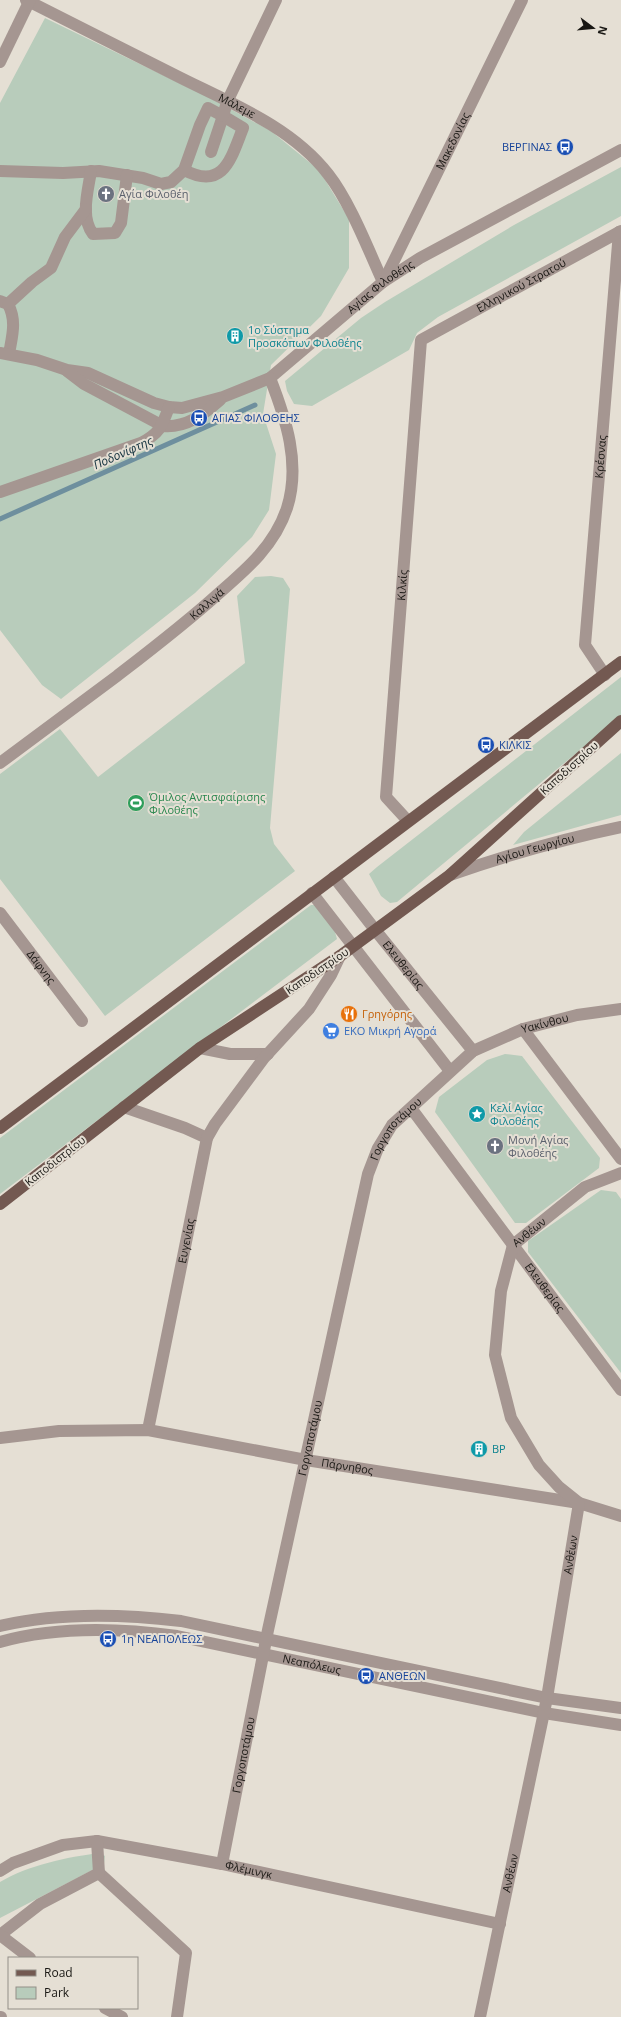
<svg xmlns="http://www.w3.org/2000/svg" width="621" height="2017" font-family="'Open Sans',sans-serif">
	<rect width="100%" height="100%" fill="#e5dfd4"/>
	<!-- green -->
	<path fill="#b8ccbb" d="M45,18L208,97L271,131L319,170L349,219V268L321,316L271,365L263,414L276,454L269,510L252,537L195,593L61,699L42,685L0,630V103Z
		M621,167V216L438,317L417,333L409,350L312,406L294,404L287,391L285,381L361,318L385,302L514,225Z
		M271,576L283,578L290,589L270,828L274,844L295,871L105,1016L0,879V774L60,729L98,777L245,663L237,596L255,577Z
		M621,677V716L397,902L390,903L381,896L369,874L377,867Z
		M621,753V815L513,845L524,832Z
		M311,905H317L335,932L337,939L0,1194V1138Z
		M505,1054L522,1056L600,1158L599,1168L526,1223H515L435,1112L439,1097L487,1060Z
		M601,1190L616,1192L621,1199V1373L528,1252V1241Z
		M100,1853L105,1856L104,1864L0,1918V1882C29,1865 67,1857 100,1853Z"/>
	<g fill="none" stroke-linecap="round" stroke-linejoin="round">
		<!-- stream -->
		<path stroke="#6e8f9e" stroke-width="5" d="M0,519L255,405"/>
		<!-- minor -->
		<g stroke="#a59691" stroke-width="12">
			<path id="s1" d="M26,0C76,25 125,50 175,75C228,102 291,126 328,174C350,202 368,249 383,282"/>
			<path d="M0,62L30,0"/>
			<path d="M184,170C224,191 231,158 243,128L223,116L211,152"/>
			<path d="M0,171L63,173L99,171L143,178L161,184L171,182L184,170L200,125L208,108L223,116L227,102L276,0"/>
			<path d="M91,171C88,191 80,217 93,234L115,233L121,223L127,175"/>
			<path id="s2" d="M384,281L522,0"/>
			<path d="M0,301L8,304C17,321 12,336 9,354"/>
			<path d="M8,304L32,282L51,268L65,237L86,209"/>
			<path id="s3" d="M0,353L37,360L67,370L88,373L154,403L169,407L182,408L223,397L270,378L383,282L420,258L621,150"/>
			<path d="M67,371L84,384L163,426C186,428 203,415 220,400"/>
			<path d="M0,492L141,443C160,433 162,426 169,407"/>
			<path id="s4" d="M605,675L585,645L619,232"/>
			<path id="s5" d="M0,763C39,734 78,705 117,676C152,649 186,623 218,594C247,569 275,545 287,508C301,464 286,419 270,378"/>
			<path id="s6" d="M408,821L386,797L421,340L621,231"/>
			<path id="s7" d="M450,875C507,855 563,839 621,827"/>
			<path id="s8" d="M334,877L376,931L473,1051"/>
			<path d="M312,893L450,1071"/>
			<path id="s9" d="M0,913L82,1021"/>
			<path d="M523,1029L621,1159"/>
			<path d="M200,1048L230,1054H268"/>
			<path d="M124,1107L185,1128L207,1138"/>
			<path id="s10" d="M411,1108L621,1390"/>
			<path id="s11" d="M148,1430L207,1138L215,1124L264,1058L309,1009L331,975L340,956"/>
			<path id="s12" d="M0,1438L59,1431L148,1430L306,1460L579,1503L621,1516"/>
			<path d="M0,1626C59,1612 121,1614 181,1621L547,1698L621,1708"/>
			<path id="s13" d="M0,1642C57,1626 119,1628 177,1636L544,1713L621,1725"/>
			<path id="s14" d="M222,1864L268,1630L368,1174L378,1148L392,1125L473,1051L523,1029L577,1015L621,1009"/>
			<path id="s15" d="M0,1871L13,1863L63,1845L97,1841L222,1864L500,1924"/>
			<path d="M99,1873L186,1953L177,2017"/>
			<path d="M0,1935L40,1904L99,1873L97,1841"/>
			<path d="M0,1935L30,1958"/>
			<path d="M105,2008L122,2017"/>
			<path d="M0,2017H1"/>
			<path id="s16" d="M480,2017L547,1698L579,1503L559,1487L539,1465L511,1418L495,1355L501,1291L513,1245L585,1187L621,1173"/>
		</g>
		<!-- major -->
		<path stroke="#735951" stroke-width="12" d="M0,1128L621,662
			M0,1204L200,1048L340,956L450,875L621,721"/>
	</g>
	<!-- icons -->
	<defs>
		<g id="bus-disc" transform="scale(0.9)"><circle r="9.5" fill="#1a4fb4" stroke="#e5dfd4"/><path d="M-5-6H5V4H4V6H2V4H-2V6H-4V4H-5ZM-3.5-4V0h7V-4ZM-3.5 1.2v1.5H-2V1.2ZM2 1.2v1.5H3.5V1.2Z" fill="#fff"/></g>
		<g id="church-disc" transform="scale(0.9)"><circle r="9.5" fill="#6b7280" stroke="#e5dfd4"/><path d="M-1.2-6h2.4v3.5h3.3v2.4h-3.3V6h-2.4V-.1h-3.3v-2.4h3.3Z" fill="#fff"/></g>
		<g id="building-disc" transform="scale(0.9)"><circle r="9.5" fill="#0f9aa8" stroke="#e5dfd4"/><path d="M-4-6H4V6H1V3H-1V6H-4ZM-2.5-4.3h1.7v1.8h-1.7ZM.8-4.3h1.7v1.8H.8ZM-2.5-1h1.7V.8h-1.7ZM.8-1h1.7V.8H.8Z" fill="#fff"/></g>
		<g id="stadium-disc" transform="scale(0.9)"><circle r="9.5" fill="#2e9e5b" stroke="#e5dfd4"/><path d="M0-5a6.5 5 0 1 0 0 10a6.5 5 0 1 0 0-10ZM-3.5-1.8h7v3.6h-7Z" fill="#fff"/></g>
		<g id="restaurant-disc" transform="scale(0.9)"><circle r="9.5" fill="#e8710a" stroke="#e5dfd4"/><path d="M-5-6h1v4h1v-4h1v4h1v-4h1v5L-1.5 .5V6h-2V.5L-5-1ZM5-6V6H3V1.5H1.5Q1.5-4 5-6Z" fill="#fff"/></g>
		<g id="supermarket-disc" transform="scale(0.9)"><circle r="9.5" fill="#3f7fe0" stroke="#e5dfd4"/><path d="M-6-5.5h2.5l.6 2H6L4.5 2H-2.5L-4.4-4H-6ZM-1.5 3.2a1.3 1.3 0 1 0 .1 0ZM3 3.2a1.3 1.3 0 1 0 .1 0Z" fill="#fff"/></g>
		<g id="sight-disc" transform="scale(0.9)"><circle r="9.5" fill="#0f9aa8" stroke="#e5dfd4"/><path d="M0-6L1.8-2.2L6-1.7L2.9 1.2L3.7 5.4L0 3.3L-3.7 5.4L-2.9 1.2L-6-1.7L-1.8-2.2Z" fill="#fff"/></g>
	</defs>
	<g fill-rule="evenodd">
		<use href="#bus-disc" x="565" y="147"/>
		<use href="#church-disc" x="106" y="194"/>
		<use href="#building-disc" x="235" y="336"/>
		<use href="#bus-disc" x="199" y="418"/>
		<use href="#bus-disc" x="486" y="745"/>
		<use href="#stadium-disc" x="136" y="803"/>
		<use href="#restaurant-disc" x="349" y="1014"/>
		<use href="#supermarket-disc" x="331" y="1031"/>
		<use href="#sight-disc" x="477" y="1114"/>
		<use href="#church-disc" x="495" y="1146"/>
		<use href="#building-disc" x="479" y="1449"/>
		<use href="#bus-disc" x="108" y="1639"/>
		<use href="#bus-disc" x="366" y="1676"/>
	</g>
	<g text-anchor="middle" stroke-width="4" stroke-linejoin="round" paint-order="stroke">
		<!-- street labels -->
		<g font-size="11" fill="#191713" stroke="#e5dfd4">
			<text dy="4" stroke="none"><textPath href="#s1" startOffset="236">Μάλεμε</textPath></text>
			<text dy="4" stroke="none"><textPath href="#s2" startOffset="156">Μακεδονίας</textPath></text>
			<text dy="4" stroke="none"><textPath href="#s6" startOffset="605">Ελληνικού Στρατού</textPath></text>
			<text dy="4" stroke="none"><textPath href="#s3" startOffset="428">Αγίας Φιλοθέης</textPath></text>
			<text dy="4" stroke="none"><textPath href="#s4" startOffset="225">Κρέσνας</textPath></text>
			<text dy="4" stroke="none"><textPath href="#s6" startOffset="245">Κιλκίς</textPath></text>
			<text dy="4" stroke="none"><textPath href="#s5" startOffset="261">Καλλιγά</textPath></text>
			<text transform="translate(569 768) rotate(-42)" y="4">Καποδιστρίου</text>
			<text dy="4" stroke="none"><textPath href="#s7" startOffset="89">Αγίου Γεωργίου</textPath></text>
			<text dy="4" stroke="none"><textPath href="#s8" startOffset="112">Ελευθερίας</textPath></text>
			<text dy="4" stroke="none"><textPath href="#s9" startOffset="68">Δάφνης</textPath></text>
			<text transform="translate(317 971) rotate(-34)" y="4">Καποδιστρίου</text>
			<text dy="4" stroke="none"><textPath href="#s14" startOffset="947">Υακίνθου</textPath></text>
			<text dy="4" stroke="none"><textPath href="#s14" startOffset="759">Γοργοποτάμου</textPath></text>
			<text transform="translate(55 1161) rotate(-38)" y="4">Καποδιστρίου</text>
			<text dy="4" stroke="none"><textPath href="#s16" startOffset="831">Ανθέων</textPath></text>
			<text dy="4" stroke="none"><textPath href="#s11" startOffset="193">Ευγενίας</textPath></text>
			<text dy="4" stroke="none"><textPath href="#s10" startOffset="224">Ελευθερίας</textPath></text>
			<text dy="4" stroke="none"><textPath href="#s14" startOffset="435">Γοργοποτάμου</textPath></text>
			<text dy="4" stroke="none"><textPath href="#s12" startOffset="351">Πάρνηθος</textPath></text>
			<text dy="4" stroke="none"><textPath href="#s16" startOffset="471">Ανθέων</textPath></text>
			<text dy="4" stroke="none"><textPath href="#s13" startOffset="316">Νεαπόλεως</textPath></text>
			<text dy="4" stroke="none"><textPath href="#s14" startOffset="111">Γοργοποτάμου</textPath></text>
			<text dy="4" stroke="none"><textPath href="#s15" startOffset="257">Φλέμινγκ</textPath></text>
			<text dy="4" stroke="none"><textPath href="#s16" startOffset="147">Ανθέων</textPath></text>
		</g>
		<!-- transit labels -->
		<g font-size="11" fill="#164399" stroke="#e5dfd4" text-anchor="start">
			<text x="552" y="151" text-anchor="end">ΒΕΡΓΙΝΑΣ</text>
			<text x="212" y="422">ΑΓΙΑΣ ΦΙΛΟΘΕΗΣ</text>
			<text x="499" y="749">ΚΙΛΚΙΣ</text>
			<text x="121" y="1643">1η ΝΕΑΠΟΛΕΩΣ</text>
			<text x="379" y="1680">ΑΝΘΕΩΝ</text>
		</g>
		<!-- worship labels -->
		<g font-size="11" fill="#5b616d" stroke="#e5dfd4" text-anchor="start">
			<text x="119" y="198">Αγία Φιλοθέη</text>
			<text x="508" y="1144">Μονή Αγίας<tspan x="508" dy="13">Φιλοθέης</tspan></text>
		</g>
		<!-- culture labels -->
		<g font-size="11" fill="#0d838f" stroke="#e5dfd4" text-anchor="start">
			<text x="248" y="334">1ο Σύστημα<tspan x="248" dy="13">Προσκόπων Φιλοθέης</tspan></text>
			<text x="490" y="1112">Κελί Αγίας<tspan x="490" dy="13">Φιλοθέης</tspan></text>
			<text x="492" y="1453">BP</text>
		</g>
		<!-- leisure labels -->
		<g font-size="11" fill="#27864d" stroke="#e5dfd4" text-anchor="start">
			<text x="149" y="801">Όμιλος Αντισφαίρισης<tspan x="149" dy="13">Φιλοθέης</tspan></text>
		</g>
		<!-- food labels -->
		<g font-size="11" fill="#c56008" stroke="#e5dfd4" text-anchor="start">
			<text x="362" y="1018">Γρηγόρης</text>
		</g>
		<!-- shop labels -->
		<g font-size="11" fill="#366cbe" stroke="#e5dfd4" text-anchor="start">
			<text x="344" y="1035">ΕΚΟ Μικρή Αγορά</text>
		</g>
		<!-- water labels -->
		<g font-size="12" font-style="italic" fill="#0e2e3b" stroke="#e5dfd4">
			<text transform="translate(123 453) rotate(-24)" y="4">Ποδονίφτης</text>
		</g>
	</g>
	<!-- legend -->
	<rect x="8" y="1957" width="130" height="52" fill="#e5dfd4" stroke="#938f87"/>
	<rect x="16" y="1970" width="20" height="6" fill="#735951" stroke="#938f87"/>
	<text x="44" y="1977" font-size="12" fill="#191713">Road</text>
	<rect x="16" y="1987" width="20" height="12" fill="#b8ccbb" stroke="#938f87"/>
	<text x="44" y="1997" font-size="12" fill="#191713">Park</text>
	<!-- north arrow -->
	<g transform="translate(593 28) rotate(106)" stroke="#e5dfd4" stroke-width="3" paint-order="stroke">
	<path d="M0-3L7 15L0 10L-7 15Z" fill="#191713"/>
	<text y="-6" font-size="11" font-weight="bold" text-anchor="middle" fill="#191713">N</text>
	</g>
</svg>
